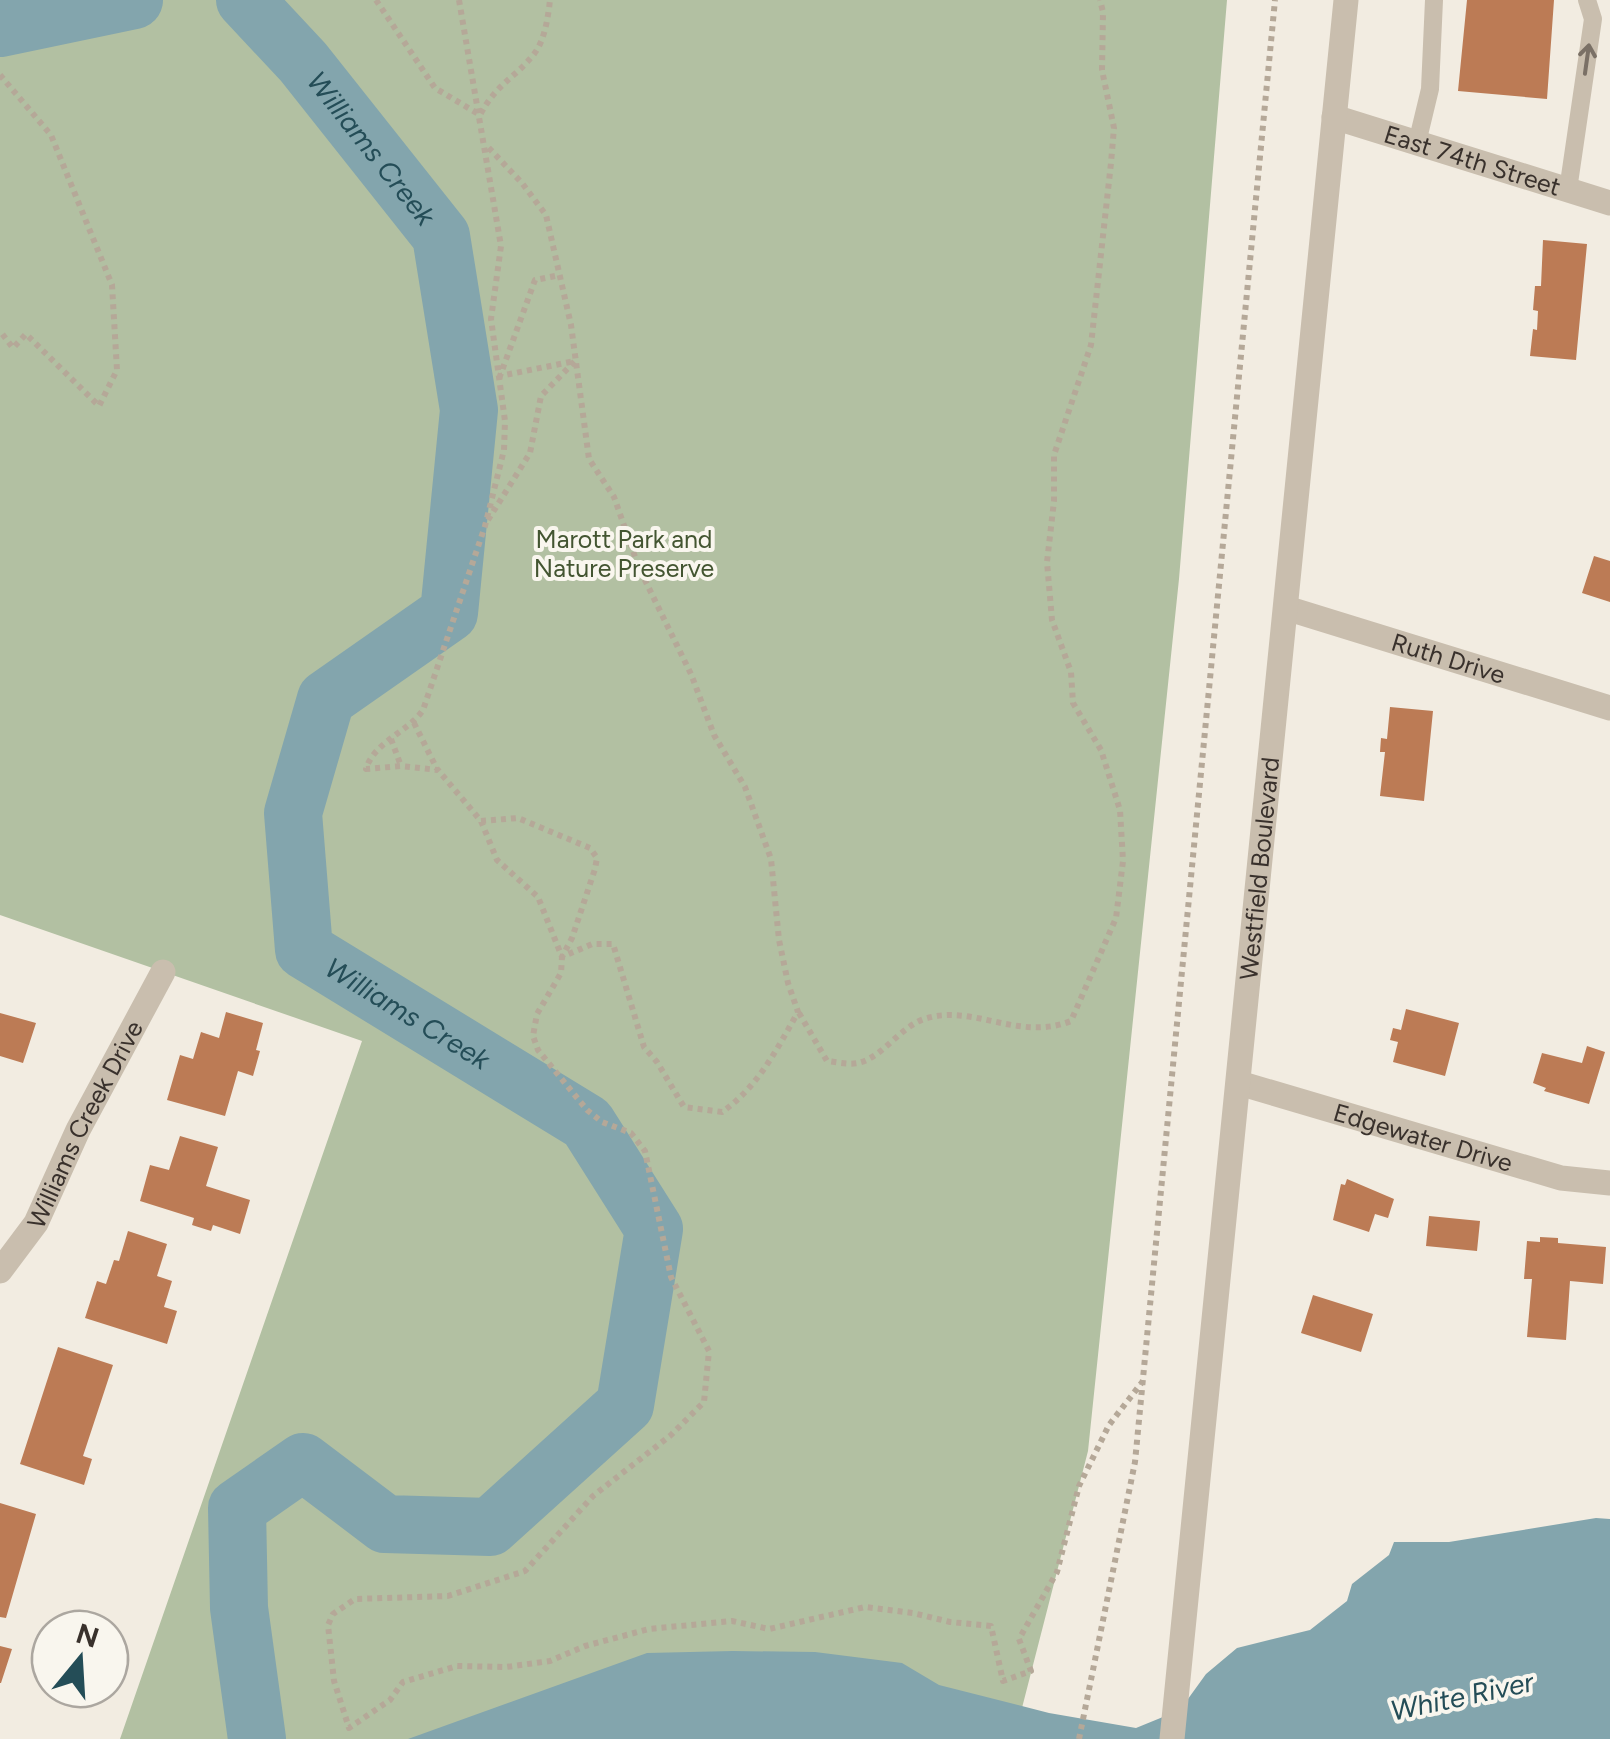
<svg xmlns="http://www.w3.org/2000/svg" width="1610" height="1739" font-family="Figtree,sans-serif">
	<rect width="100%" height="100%" fill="#f2ece1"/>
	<!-- green -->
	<path fill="#b2c0a2" d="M0,0H1227L1179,579L1088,1451L1014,1739H120L362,1041L0,915Z"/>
	<!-- water -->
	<path fill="#83a5ad" d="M1596,1518L1610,1519V1739H408L647,1653L733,1651L815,1652L902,1663L939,1685L1049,1713L1136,1728L1180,1710L1206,1674L1237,1648L1310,1630L1347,1601L1352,1584L1389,1555L1394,1542H1449Z"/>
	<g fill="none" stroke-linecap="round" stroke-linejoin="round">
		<!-- river -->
		<g stroke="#83a5ad" stroke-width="58">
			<path id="s1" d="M245,0L303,62L441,236L469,410L449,613L326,699L293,813L304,950L587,1123L654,1229L625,1405L490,1527L385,1524L303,1462L237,1508L239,1608L257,1739"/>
			<path d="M0,28L134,0"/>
		</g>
	</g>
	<!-- building -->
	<path fill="#bc7b55" d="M1467,0H1554L1547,99L1458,91Z
		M1543,240L1587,244L1576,360L1530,356L1533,329L1537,330L1538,311L1533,310L1535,286H1541Z
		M1594,556L1610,561V602L1582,593Z
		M1390,707L1433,711L1424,801L1380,796L1385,752H1380L1381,738L1387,739Z
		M1406,1009L1459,1023L1445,1076L1393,1062L1398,1042L1390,1040L1393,1028L1401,1030Z
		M226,1012L263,1023L256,1050L260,1051L253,1076L238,1071L225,1116L167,1100L180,1055L193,1059L201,1032L219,1038Z
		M0,1013L36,1023L23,1063L0,1056Z
		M1587,1046L1605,1052L1589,1104L1544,1091L1546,1088L1533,1083L1542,1053L1582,1063Z
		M180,1136L218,1147L206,1186L250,1200L240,1234L213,1225L211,1231L192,1225L194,1218L140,1201L150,1165L169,1170Z
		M1347,1179L1394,1199L1388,1218L1375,1214L1369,1232L1333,1220L1341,1184L1345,1185Z
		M1429,1216L1480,1221L1477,1251L1426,1246Z
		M128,1231L167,1244L157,1276L172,1281L164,1307L177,1311L167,1344L85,1318L97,1281L106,1284L114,1260L119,1261Z
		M1540,1237L1558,1238V1243L1606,1247L1603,1284L1570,1281L1566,1340L1527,1337L1532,1279H1524L1527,1241L1540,1242Z
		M1313,1295L1373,1314L1361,1352L1301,1333Z
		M58,1347L113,1365L83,1456L92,1459L84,1485L20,1464Z
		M0,1503L36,1514L6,1618L0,1617Z
		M0,1646L12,1649L1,1683H0Z"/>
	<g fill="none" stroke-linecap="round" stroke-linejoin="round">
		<!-- path -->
		<path stroke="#b5a898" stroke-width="6" stroke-dasharray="5 5" stroke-linecap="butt" d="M376,0L435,88L480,115C497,83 514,79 534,54C545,40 548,17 550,0
			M459,0L501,246L491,319L505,421L504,450L485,526L423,710C408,732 374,742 366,769L401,766L438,770L481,821L497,860L538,897L562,957L561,973L537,1014L533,1036L538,1050L587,1110L602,1122L631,1133L645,1151L671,1277L709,1351L704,1402L671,1435L593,1496L525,1571L448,1596L355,1599L333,1614L328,1625L334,1681L349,1728L390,1700L403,1682L457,1666L506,1667L550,1661L585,1646L649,1629L732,1621L769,1629L865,1607L913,1613L950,1622L991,1626L1003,1681L1031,1671L1019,1639L1057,1572L1079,1486L1109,1425L1143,1381
			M0,75L51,135L112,285L117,370L99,406L26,334L13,348L0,331
			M488,520L530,453L541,396L575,361L500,376L535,280L560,275
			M414,723L437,769
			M391,739L401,766
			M481,821L518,818L590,848L597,858L595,869L572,938L562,957L592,944H613L644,1047L657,1062L684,1107L722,1112C758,1087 777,1049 798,1012L788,983L779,940L771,859L745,787L714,735L691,674L639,568L614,497L589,459L571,325L546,215L522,183L487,146
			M799,1013L827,1061C836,1062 849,1065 858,1063C882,1058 900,1027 924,1019C973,1003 1018,1042 1071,1021L1116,918L1123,861L1120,810L1101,750L1073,703L1071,672L1052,620L1047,562L1054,501V455L1091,345L1111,163L1114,128L1102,70L1103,12L1100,0
			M1079,1739L1135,1462L1275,0"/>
		<!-- service -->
		<path stroke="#c9beae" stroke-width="18" d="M1417,143L1430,89L1434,0
			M1568,190L1593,19L1587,0"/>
		<!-- minor -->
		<g stroke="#c9beae" stroke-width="25">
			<path id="s2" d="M1334,117L1610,203"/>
			<path id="s3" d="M1286,608L1610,708"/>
			<path id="s4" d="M1239,1083L1561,1178L1610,1183"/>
			<path id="s5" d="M0,1271L36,1223L78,1130L163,972"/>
		</g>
		<!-- tertiary -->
		<path stroke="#c9beae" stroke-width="25" id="s6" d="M1172,1739L1346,0"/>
	</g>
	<!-- one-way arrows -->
	<defs><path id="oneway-shaft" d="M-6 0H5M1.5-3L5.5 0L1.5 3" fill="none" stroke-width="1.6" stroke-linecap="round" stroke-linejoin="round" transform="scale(2.5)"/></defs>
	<use stroke="#7a7066" href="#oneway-shaft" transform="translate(1587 59) rotate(-82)"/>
	<g text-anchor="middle" stroke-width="8" stroke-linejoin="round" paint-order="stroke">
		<!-- street labels -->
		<g font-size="25" fill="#39312c" stroke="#f9f6ee">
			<text dy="9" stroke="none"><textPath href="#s2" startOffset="145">East 74th Street</textPath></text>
			<text dy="9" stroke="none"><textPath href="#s3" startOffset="170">Ruth Drive</textPath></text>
			<text dy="9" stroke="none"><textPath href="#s6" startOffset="875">Westfield Boulevard</textPath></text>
			<text dy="9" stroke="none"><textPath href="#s5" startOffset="170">Williams Creek Drive</textPath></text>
			<text dy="9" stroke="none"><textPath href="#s4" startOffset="192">Edgewater Drive</textPath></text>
		</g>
		<!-- park labels -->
		<g font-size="25" fill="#435531" stroke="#f9f6ee">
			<text x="624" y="548">Marott Park and<tspan x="624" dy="29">Nature Preserve</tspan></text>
		</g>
		<!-- water labels -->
		<g font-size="28" font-style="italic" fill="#244d57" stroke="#f9f6ee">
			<text dy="10" stroke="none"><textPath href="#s1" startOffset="195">Williams Creek</textPath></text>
			<text dy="10" stroke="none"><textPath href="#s1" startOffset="1215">Williams Creek</textPath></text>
			<text transform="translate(1462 1696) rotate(-12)" y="10">White River</text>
		</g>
	</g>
	<!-- north arrow -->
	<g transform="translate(80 1659) rotate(18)"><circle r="48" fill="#f9f6ee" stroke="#aca7a0" stroke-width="2.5"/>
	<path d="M0-8L18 38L0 25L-18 38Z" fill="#244d57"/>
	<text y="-15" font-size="28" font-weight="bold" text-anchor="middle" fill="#39312c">N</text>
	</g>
</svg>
